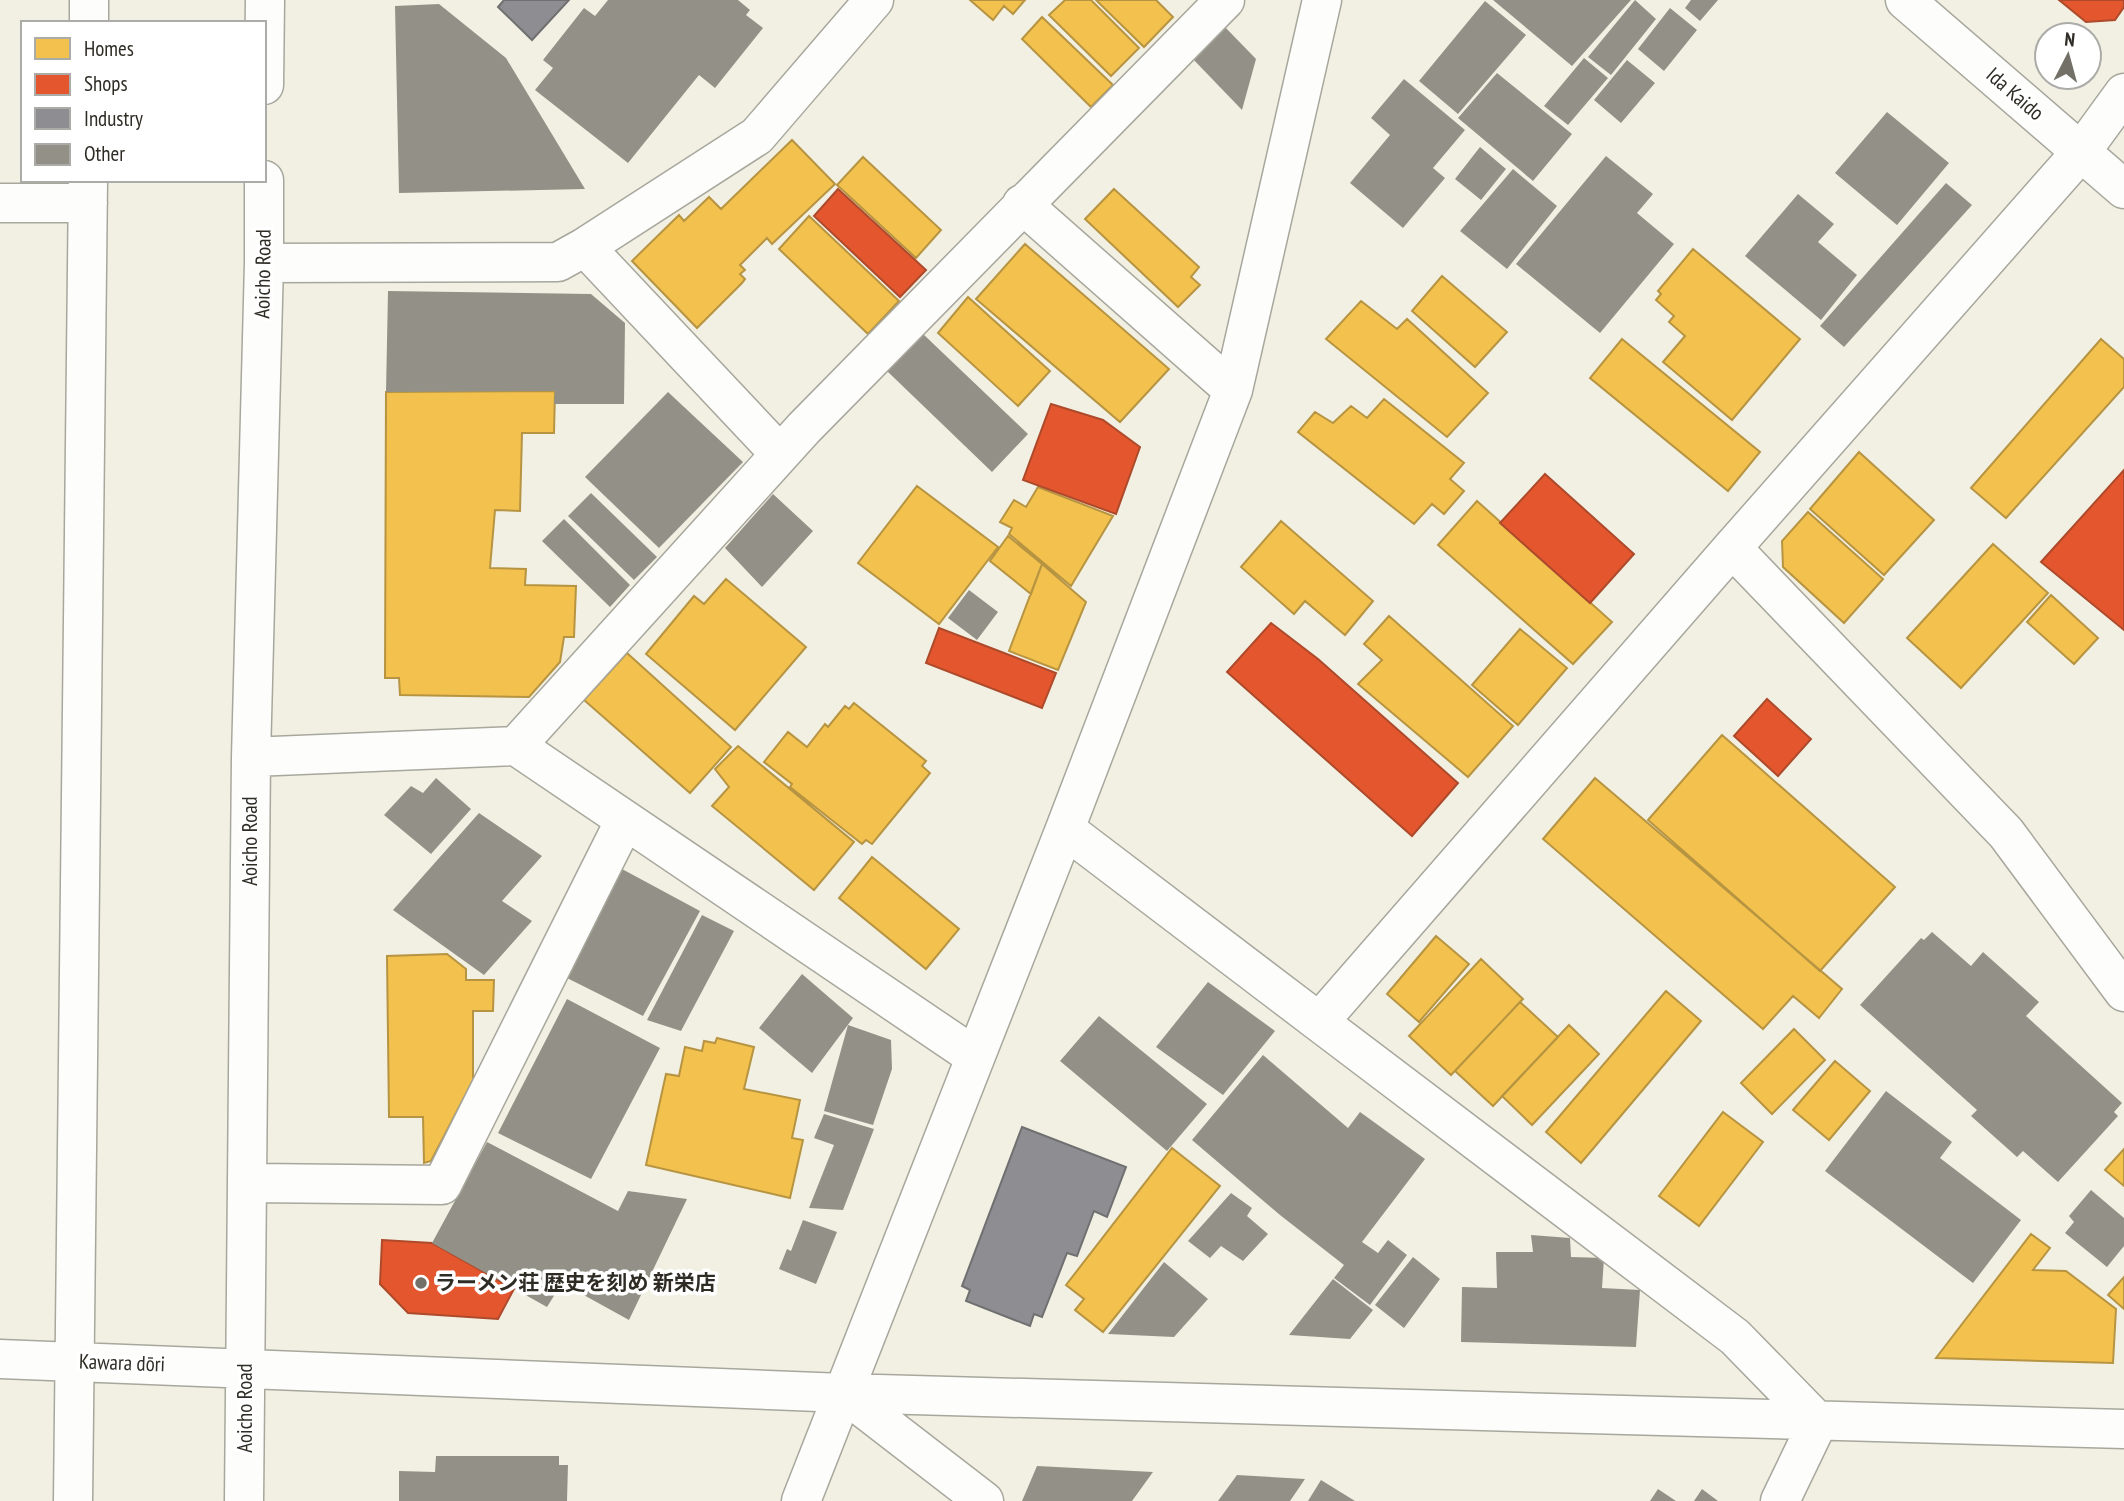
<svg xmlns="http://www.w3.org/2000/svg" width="2124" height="1501" font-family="'PT Sans Narrow','Noto Sans JP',sans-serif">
	<rect width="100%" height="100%" fill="#f2f0e3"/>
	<!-- homes -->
	<path fill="#f2c14e" stroke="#b79441" stroke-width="2" d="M970,0H1025L1013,14L1004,6L993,20Z
		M1065,0H1091L1139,48L1111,76L1049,15Z
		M1096,0H1156L1173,17L1144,47Z
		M1042,17L1113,85L1091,107L1022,39Z
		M792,140L835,184L772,244L767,238L740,265L745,270L740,274L745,279L742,283L697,328L632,261L679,215L684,221L709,197L721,209Z
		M863,157L941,230L916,258L837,185Z
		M1114,189L1199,267L1191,277L1200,285L1178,307L1085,219Z
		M809,216L899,301L868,334L779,249Z
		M1025,244L1169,369L1120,422L976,299Z
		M1693,249L1800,339L1732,420L1663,362L1685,336L1669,322L1674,316L1656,300L1661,294L1658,291Z
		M1442,276L1507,332L1475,367L1412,311Z
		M968,297L1050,371L1018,406L938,333Z
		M1361,301L1397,329L1407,319L1488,393L1447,437L1326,339Z
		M1622,339L1760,452L1728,491L1590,378Z
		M2101,339L2124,359V387L2006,518L1971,488Z
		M555,391L554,433H522L520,511L495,510L490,568L526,569L525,585L576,586L574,637H564L560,662L529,697L400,695L399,678H385L386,392Z
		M1384,399L1464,463L1450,479L1464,491L1444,514L1432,504L1414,524L1298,432L1315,412L1333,423L1351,406L1367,418Z
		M1859,452L1934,520L1884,575L1810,509Z
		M917,486L998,547L939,624L858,563Z
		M1038,487L1113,516L1071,586L1009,534L1012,528L1000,522L1014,500L1026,507Z
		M1477,501L1612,622L1573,664L1438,545Z
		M1808,512L1883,579L1844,623L1783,567L1782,541Z
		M1281,521L1373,601L1345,635L1305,601L1294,614L1241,567Z
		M1008,536L1042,564L1031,594L990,561Z
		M1993,544L2048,593L1961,688L1907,638Z
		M1042,564L1086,602L1058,670L1009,651Z
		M726,579L806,647L735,730L646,654L694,596L704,604Z
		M2051,595L2098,638L2074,664L2027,622Z
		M1389,616L1513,726L1468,777L1358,684L1382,660L1364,644Z
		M1520,629L1567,668L1518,725L1472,685Z
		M627,653L731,747L690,793L584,700Z
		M854,703L926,761L922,766L930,773L872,844L866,840L862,844L790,787L792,784L764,762L788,732L807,747L825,724L828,727L845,706L849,709Z
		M1722,735L1895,887L1820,971L1648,820Z
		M738,746L854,842L814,890L712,806L729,787L715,769Z
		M1595,778L1842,989L1819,1018L1793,996L1763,1029L1543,839Z
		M872,857L959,929L926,969L839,898Z
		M1436,936L1469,964L1419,1022L1387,994Z
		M447,954L466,969V980H494L493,1011H473V1080L431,1161L424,1163L423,1117H389L387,956Z
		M1481,959L1523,999L1451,1075L1409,1036Z
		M1666,991L1701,1021L1581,1163L1546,1132Z
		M1520,1002L1558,1037L1493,1106L1455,1071Z
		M1569,1025L1599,1054L1532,1125L1502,1096Z
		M1794,1029L1825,1060L1772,1114L1741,1083Z
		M717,1038L754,1047L744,1089L800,1100L792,1138L803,1140L790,1198L646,1165L666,1074L679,1076L685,1047L702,1051L704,1041L715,1043Z
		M1835,1061L1870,1091L1829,1140L1793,1110Z
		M1723,1112L1763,1142L1699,1226L1659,1196Z
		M1172,1148L1220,1186L1103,1332L1075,1310L1084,1299L1066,1285Z
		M2124,1149V1186L2105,1170Z
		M2031,1234L2050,1248L2033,1270L2066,1271L2116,1309L2113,1363L1936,1358Z
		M2124,1277V1309L2108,1295Z"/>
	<!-- shops -->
	<path fill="#e4572e" stroke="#ad4a2b" stroke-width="2" d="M2059,0H2124V7L2115,20L2086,22Z
		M838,189L926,270L900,297L814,216Z
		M1051,404L1103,420L1140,447L1116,514L1023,480Z
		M2124,470V630L2041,562Z
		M1545,474L1634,554L1590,603L1500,523Z
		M1271,623L1318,659L1458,783L1412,836L1227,672Z
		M939,628L1056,673L1042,708L926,663Z
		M1767,699L1811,739L1778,776L1734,736Z
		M382,1240L432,1243L514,1289L498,1319L408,1313L380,1284Z"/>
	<!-- industry -->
	<path fill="#8d8d92" stroke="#707071" stroke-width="2" d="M504,0H569L532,40L498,7Z
		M1022,1127L1126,1167L1107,1217L1094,1211L1077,1256L1067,1253L1042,1317L1034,1314L1030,1326L966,1301L970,1290L962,1286Z"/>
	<!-- building -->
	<path fill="#939187" d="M608,0H738L750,10L746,15L763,28L715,88L699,75L628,163L535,90L553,68L543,60L584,8L595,16Z
		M1493,0H1631L1572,66Z
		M1635,0L1656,19L1611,75L1588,57Z
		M1691,0H1718L1700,21L1685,8Z
		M1485,1L1526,35L1458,114L1419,81Z
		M439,4L506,58L585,189L399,193L395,6Z
		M1670,8L1697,30L1664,71L1638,49Z
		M1223,25L1256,59L1242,110L1191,57Z
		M1584,58L1608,78L1568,125L1544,106Z
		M1627,60L1655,83L1621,123L1594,100Z
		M1497,73L1572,134L1533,181L1458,118Z
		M1404,79L1465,130L1433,168L1445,178L1403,228L1350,183L1390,135L1371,118Z
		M1887,112L1949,163L1897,225L1835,173Z
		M1480,147L1506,169L1481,200L1455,179Z
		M1606,156L1653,194L1637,213L1674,244L1600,333L1516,264Z
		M1513,169L1557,206L1507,269L1460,231Z
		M1946,183L1972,205L1844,347L1820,326Z
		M1798,194L1834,224L1818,242L1857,275L1821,320L1745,256Z
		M388,291L591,294L625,323L624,404H554L555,391L386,392Z
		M922,333L1028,434L992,472L887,371Z
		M668,392L743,462L659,548L585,477Z
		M591,493L657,557L634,580L568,516Z
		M773,494L813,531L762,587L725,548Z
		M564,519L630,585L610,607L542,541Z
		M969,590L998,612L977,640L948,618Z
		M436,778L471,809L431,854L384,815L411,786L423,793Z
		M479,813L542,856L502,901L532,921L484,975L393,910Z
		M622,869L700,911L643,1016L565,977Z
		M702,915L734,931L681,1031L647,1020Z
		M1932,932L1971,966L1983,952L2039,1002L2026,1016L2122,1103L2114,1112L2118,1116L2058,1182L2023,1151L2017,1157L1971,1116L1977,1110L1860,1005L1921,938L1924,940Z
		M802,974L853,1018L812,1073L759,1028Z
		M1208,982L1275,1031L1223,1095L1156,1047Z
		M567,999L660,1048L591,1179L498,1133Z
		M1099,1016L1207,1104L1167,1151L1060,1061Z
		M848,1025L891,1040L892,1069L873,1125L824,1111Z
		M1263,1055L1348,1128L1360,1112L1425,1159L1362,1242L1378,1253L1388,1240L1407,1255L1370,1305L1334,1278L1344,1265L1280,1215L1192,1140Z
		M1886,1091L1952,1142L1940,1158L2021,1220L1973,1283L1825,1171Z
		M824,1114L874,1129L843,1210L809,1208L834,1145L814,1138Z
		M487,1142L618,1211L628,1191L687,1199L629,1320L562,1283L547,1307L432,1243Z
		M2091,1190L2124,1218V1246L2107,1267L2065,1233L2074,1222L2069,1216Z
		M1231,1193L1252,1208L1247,1216L1268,1234L1243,1261L1221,1246L1210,1258L1188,1241Z
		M803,1220L837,1232L816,1284L779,1269L787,1249L791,1251Z
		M1531,1235L1570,1238L1571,1257L1604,1258L1602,1288L1640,1290L1636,1347L1461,1342L1462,1287L1497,1288L1496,1252H1533Z
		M1413,1257L1440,1279L1404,1328L1375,1305Z
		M1164,1262L1208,1299L1174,1337L1108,1334Z
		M1333,1279L1373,1310L1350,1339L1289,1335Z
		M436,1456H559V1465H568L567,1501H399V1471L435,1472Z
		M1037,1466L1153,1472L1132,1501H1022Z
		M1237,1475L1305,1479L1290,1501H1218Z
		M1321,1480L1355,1501H1308Z
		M1658,1489L1676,1501H1650Z
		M1702,1489L1718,1501H1694Z"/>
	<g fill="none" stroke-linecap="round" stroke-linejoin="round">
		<!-- minor casing -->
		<g stroke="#a8a79d" stroke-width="41">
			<path id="minor" d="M89,23V0
				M264,85L265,0
				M0,203H88
				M1022,204L1233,390
				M585,247L780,454
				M264,263L558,262L585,247L757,136L874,0
				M1732,548L2006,833L2124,992
				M516,746L974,1056
				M251,757L516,746L804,428L1225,0
				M1065,829L1319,1022L1732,548L2081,152L2124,93
				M1319,1022L1735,1337L1818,1422L1780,1501
				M249,1183L442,1185L625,820
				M0,1359C281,1370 562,1382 843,1393C1270,1409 1697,1419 2124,1429
				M844,1393L984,1501
				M73,1501L88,180
				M244,1501L251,757L264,263V180
				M801,1501L1065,829L1233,390L1322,0"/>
		</g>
		<!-- highway casing -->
		<g stroke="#a8a79d" stroke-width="41">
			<path id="highway" d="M1905,0L2124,189"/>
		</g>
		<!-- minor -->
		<use href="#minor" stroke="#fdfdfb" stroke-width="38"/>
		<!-- highway -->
		<use href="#highway" stroke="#fdfdfb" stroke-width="38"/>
	</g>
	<!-- markers -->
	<circle fill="#737167" stroke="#fff" stroke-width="2.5" cx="421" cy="1283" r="7"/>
	<g text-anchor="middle" stroke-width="7" stroke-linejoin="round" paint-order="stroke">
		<!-- street labels -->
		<g font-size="21" fill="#2e2c24" stroke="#fff">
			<text transform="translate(2015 94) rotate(41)" y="7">Ida Kaido</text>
			<text transform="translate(263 274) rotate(-89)" y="7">Aoicho Road</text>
			<text transform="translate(250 841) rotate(-90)" y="7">Aoicho Road</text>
			<text transform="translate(122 1363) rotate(2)" y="7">Kawara dōri</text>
			<text transform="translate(245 1408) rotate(-90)" y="7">Aoicho Road</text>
		</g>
		<!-- poi labels -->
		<g font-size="21" font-weight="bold" fill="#2e2c24" stroke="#fff" text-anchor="start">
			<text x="435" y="1290">ラーメン荘 歴史を刻め 新栄店</text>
		</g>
	</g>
	<!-- legend -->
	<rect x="21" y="21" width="245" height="161" fill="#ffffff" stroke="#ababa7" stroke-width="2"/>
	<rect x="35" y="38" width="35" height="21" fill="#f2c14e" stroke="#ababa7" stroke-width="2"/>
	<text x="84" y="56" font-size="21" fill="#2e2c24">Homes</text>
	<rect x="35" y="74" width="35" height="21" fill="#e4572e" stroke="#ababa7" stroke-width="2"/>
	<text x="84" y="91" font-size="21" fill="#2e2c24">Shops</text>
	<rect x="35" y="108" width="35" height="21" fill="#8d8d92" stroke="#ababa7" stroke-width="2"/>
	<text x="84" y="126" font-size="21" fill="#2e2c24">Industry</text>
	<rect x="35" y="144" width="35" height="21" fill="#939187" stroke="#ababa7" stroke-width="2"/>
	<text x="84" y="161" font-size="21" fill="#2e2c24">Other</text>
	<!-- north arrow -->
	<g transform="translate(2068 56) rotate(6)"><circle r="33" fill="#ffffff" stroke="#ababa7" stroke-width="2"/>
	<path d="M0-5L12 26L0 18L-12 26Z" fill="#737167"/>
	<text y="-10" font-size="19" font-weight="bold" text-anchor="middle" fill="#2e2c24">N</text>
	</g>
</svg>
